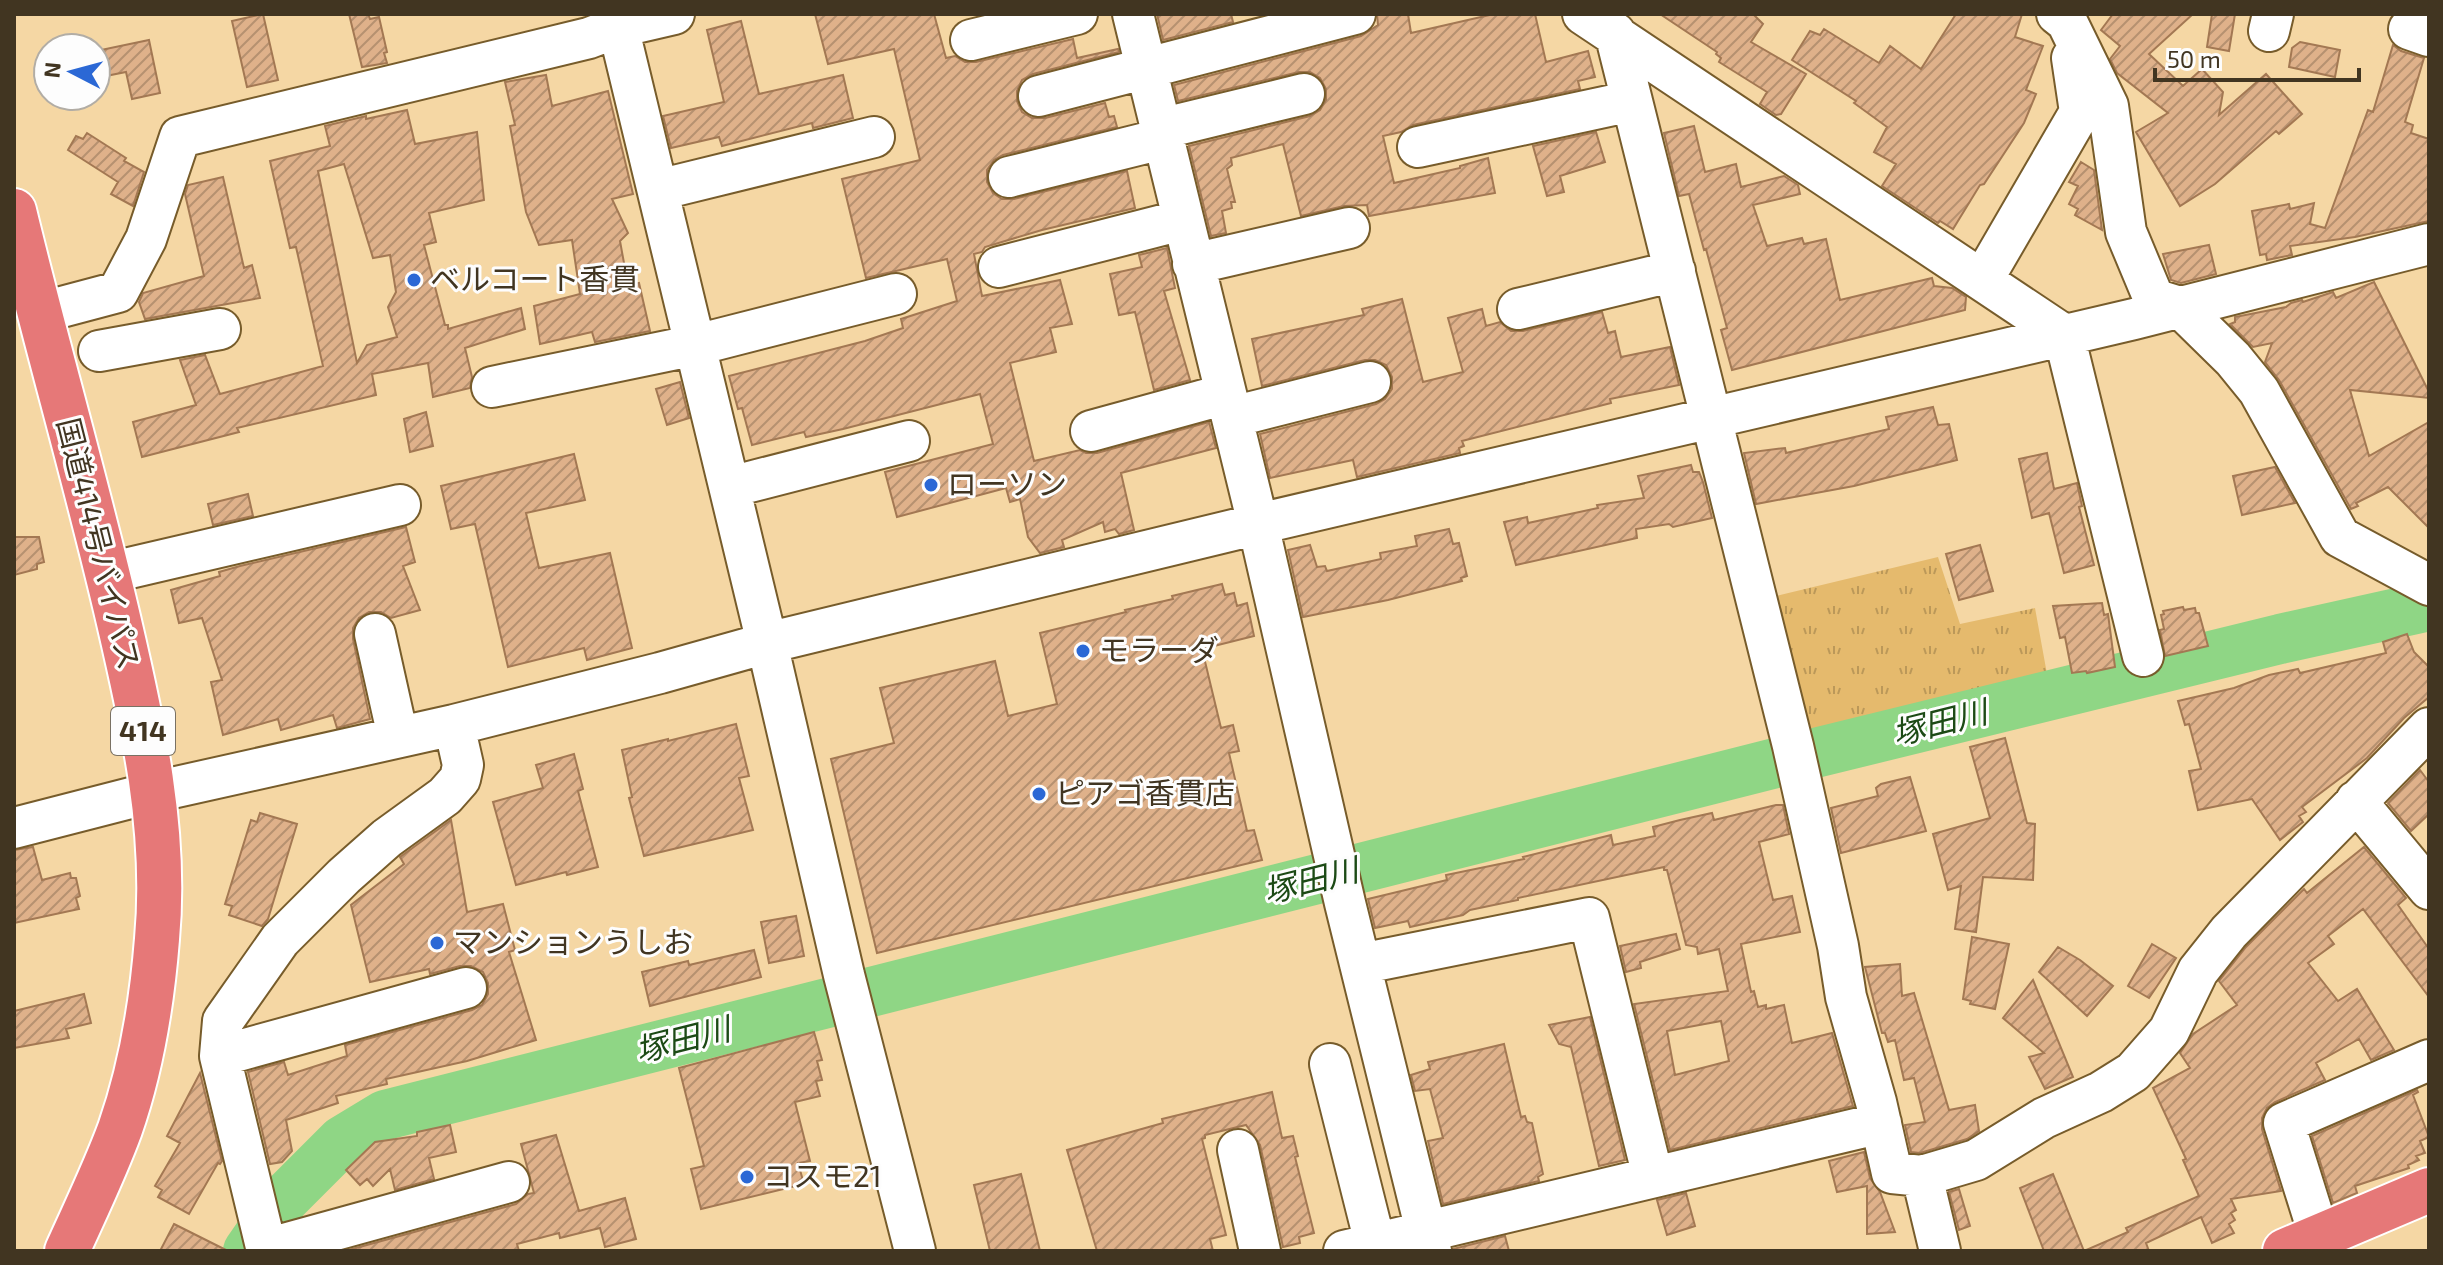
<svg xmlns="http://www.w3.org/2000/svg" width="2443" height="1265" font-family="'Exo 2','Noto Sans JP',sans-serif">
	<defs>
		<pattern id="grass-tufts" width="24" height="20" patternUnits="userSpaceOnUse" patternTransform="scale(2)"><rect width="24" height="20" fill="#e5ba6d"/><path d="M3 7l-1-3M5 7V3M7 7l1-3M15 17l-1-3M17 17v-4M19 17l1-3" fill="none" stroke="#bb9859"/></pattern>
		<pattern id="building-hatch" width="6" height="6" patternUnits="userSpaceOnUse" patternTransform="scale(2)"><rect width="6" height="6" fill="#dfb18a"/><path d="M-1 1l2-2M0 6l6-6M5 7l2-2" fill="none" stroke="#b69170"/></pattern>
	</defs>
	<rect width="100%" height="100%" fill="#f5d7a4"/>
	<!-- grass -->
	<path fill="url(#grass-tufts)" d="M1938,557L1960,624L2035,608L2049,685L1813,744L1776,596Z"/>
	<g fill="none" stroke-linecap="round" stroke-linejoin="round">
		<!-- river -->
		<path stroke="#8fd685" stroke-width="50" d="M248,1251L284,1199L342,1141L385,1115L1811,754L2280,639L2429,606"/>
	</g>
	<!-- building -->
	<path fill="url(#building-hatch)" stroke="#a37853" stroke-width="2" fill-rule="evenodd" d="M263,14L278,80L247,87L232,21Z
		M349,14H368L370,19L379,17L387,52L384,53L387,63L362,67Z
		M815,14H934L946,58L955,56L965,62H976L1073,39L1077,58L1118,49L1119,52L1033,74L1022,80L1017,91V101L1022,112L1032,118H1045L1105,103L1109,117L1114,116L1117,127L1003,155L994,160L987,170V182L993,193L1002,199H1014L1127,171L1135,208L1042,230L985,247L982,252L974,254L982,296L1060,280L1072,324L1050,328L1056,352L1010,363L1034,461L1080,450L1086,453H1097L1209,422L1216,448L1121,473L1134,530L1119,534L1115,529L1105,532L1103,522L1062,540L1064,547L1040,553L1028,537L1020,499L1010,502L1006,488L897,517L885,472L993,444L980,394L843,429L806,437L804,432L752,445L742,408L738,409L729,376L865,341L903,328L901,319L957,301L947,259L866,278L842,179L920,160L894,49L828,64Z
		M1157,14H1231L1233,22L1163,40Z
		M1377,14H1408L1411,33L1494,14H1535L1546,62L1588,51L1595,77L1578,81L1580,89L1413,125L1401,132L1383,136L1394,183L1460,168V166L1488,158L1495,193L1369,216L1367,205L1344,206L1301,216L1283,144L1231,158L1232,165L1227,169L1235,202H1231L1232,208L1222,211L1226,233L1211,236L1189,146L1310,116L1320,110L1326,100V89L1320,78L1310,72H1299L1178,101L1174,85L1361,36L1378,25Z
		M1660,14H1753L1763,24L1751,42L1806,74L1781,114L1776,115L1760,104L1767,92L1719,62L1721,58L1716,54L1717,52Z
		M1956,14H2022L2015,37L2043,46L2026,90L2036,94L2024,123L1984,184L1980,185L1953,229L1940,221L1938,223L1882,186L1896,164L1874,152L1887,127L1854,103L1856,101L1792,60L1810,31L1820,35L1824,29L1879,63L1890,46L1921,69Z
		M2113,14H2193L2149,54L2183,86L2202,69L2223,92L2219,115L2266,74L2302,114L2279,134L2276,131L2215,184L2180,206L2136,132L2168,113L2117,73L2110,59L2120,46L2101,30Z
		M2212,14H2235L2229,51L2207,47Z
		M741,21L759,94L843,75L853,118L813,128L812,123L722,146L719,137L671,148L663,116L724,102L707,30Z
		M149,40L160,93L132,99L126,72L96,78V51Z
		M2300,42L2340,50L2335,77L2289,67L2292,48Z
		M2393,45L2401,51L2424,58L2405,122L2413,125L2411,133L2429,139V221L2355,237L2290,246L2292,255L2267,260L2266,254L2260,255L2252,211L2289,204L2290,209L2314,203L2310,224L2325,228L2368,110L2373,112Z
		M546,75L552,106L608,91L633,194L612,199L628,233L620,241L628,285L639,283L650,331L595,342L592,332L540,344L534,306L580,294L572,240L539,245L526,212L510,126L515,125L505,82Z
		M407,110L415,144L477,132L484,200L429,213L436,242L424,245L445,325H448V329L521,308L525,329L465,348L472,377L470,388L433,397L428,363L372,374L376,395L237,428L239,432L142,457L133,422L196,405L180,360L205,355L220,394L323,366L296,247L290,248L270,161L330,146L325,126L366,116V119ZM344,164L373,258L390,255L396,292L388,307L397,337L367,345L357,363L318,171Z
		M1694,126L1705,172L1736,164L1741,187L1784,176L1798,185L1800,194L1753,205L1767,246L1802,238L1804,244L1826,239L1840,300L1932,278L1934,286L1952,288L1966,297L1965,310L1732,370L1721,330L1727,328L1706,249L1704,250L1689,194L1679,196L1664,133Z
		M1596,132L1605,162L1560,176L1564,192L1547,196L1533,146Z
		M87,133L126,158L124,161L144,172L133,206L111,194L118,182L68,150L76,136L83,139Z
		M2081,162L2094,170L2102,230L2075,215L2078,209L2069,204L2078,186L2069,182Z
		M223,177L244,268L252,265L260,298L145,319L139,302L143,293L204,276L185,194L188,185Z
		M2209,245L2216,274L2181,283L2171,280L2163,254Z
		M1167,248L1175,288L1164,291L1190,380L1154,390L1135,312L1119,315L1110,274L1142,267L1139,255Z
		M2374,282L2429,392V398L2350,390L2369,456L2429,422V528L2388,487L2356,503L2358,506L2351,509L2279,380L2265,362L2272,343L2253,347L2230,324L2235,322V317L2286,307L2291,303L2302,300L2303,302L2333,292L2336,298Z
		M1402,299L1423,382L1463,372L1448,318L1482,309L1486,326L1500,322L1511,331H1523L1602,312L1608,333L1615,331L1621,357L1670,347L1679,385L1610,399L1611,403L1462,441L1464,446L1459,448L1460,453L1357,477L1353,460L1270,478L1260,434L1376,404L1385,399L1392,389V377L1386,365L1375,360H1365L1262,386L1252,339L1364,315L1362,309Z
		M680,382L689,418L667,425L656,389Z
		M1933,407L1938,425L1949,424L1957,460L1854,486L1756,504L1744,453L1785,448L1786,453L1889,429L1886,417Z
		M426,412L433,446L410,452L404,419Z
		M2047,453L2054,489L2077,483L2082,506L2079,507L2094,565L2064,573L2049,513L2032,518L2019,459Z
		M574,454L585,500L526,513L539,568L610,553L632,648L587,660L584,648L508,667L475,524L451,529L441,486Z
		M1691,465L1693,472H1699L1703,482L1712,518L1673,527L1669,524L1636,529L1637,538L1516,565L1504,522L1527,517L1528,523L1598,508L1597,505L1644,498L1638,476Z
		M2275,467L2295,503L2242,515L2233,476Z
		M248,494L253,516L213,525L208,504Z
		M406,527L415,562L403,566L420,610L391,618L381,612H369L359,618L353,628V639L370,719L337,728L333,715L281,730L278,719L223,735L211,682L222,680L202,618L179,623L171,590L220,576L219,572L240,566Z
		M1449,529L1453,544L1459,543L1467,576L1461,578L1462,581L1388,600L1303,617L1288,550L1310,545L1317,567L1325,566L1327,571L1381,559L1380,553L1417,546L1415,536Z
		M14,537H39L44,562L37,564V569L14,575Z
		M1980,545L1993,591L1959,600L1946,554Z
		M1222,584L1225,595L1234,593L1237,606L1247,603L1254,636L1202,649L1221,728L1233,725L1239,751L1229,753L1247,831L1254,830L1262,860L877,953L831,759L894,743L880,688L995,661L1008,716L1057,704L1040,633L1126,612L1125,610L1173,599L1172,596Z
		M2102,603L2104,615L2108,614L2115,667L2087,673L2086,671L2072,673L2065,637L2060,638L2053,606Z
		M2183,607L2184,610L2195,608L2196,613H2199L2208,646L2165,656L2160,630L2164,629L2161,615L2164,614L2163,611Z
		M2407,634L2414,652L2429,667V697L2404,718L2367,758L2302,807L2306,812L2299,816L2303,822L2280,840L2252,799L2198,810L2189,771L2201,769L2189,724L2185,725L2178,701L2234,688L2269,675L2298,669L2300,673L2386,653L2383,642Z
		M736,724L749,776L739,778L753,830L644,856L629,798L632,797L622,750L668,739V741Z
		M2005,738L2027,823L2035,824L2033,880L1983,877L1976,932L1955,929L1961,886L1948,890L1933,834L1990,818L1970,747Z
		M574,754L583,789L578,791L598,867L567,875L566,872L516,885L493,802L543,788L536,765Z
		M2420,770L2429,782V814L2411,831L2388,803Z
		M1910,777L1926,831L1841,853L1831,808L1878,796L1876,788L1881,784Z
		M1776,805H1783L1789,834L1759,842L1773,900L1792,896L1800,932L1741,944L1751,992L1754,991L1758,1007L1766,1005V1009L1784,1005L1792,1043L1832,1033L1853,1106L1670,1150L1634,1004L1728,991L1719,949L1698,954L1697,947L1686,945L1667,870H1664V867L1518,898V900L1470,910L1463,915L1410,927L1408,921L1375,928L1368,899L1447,880L1446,875L1524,859L1523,857L1611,835L1613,845L1655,836L1653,827L1680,820L1712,813L1714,820ZM1721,1021L1729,1061L1675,1075L1667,1031Z
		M260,813L297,824L268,919L262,926L229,915L232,906L225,904L251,820L257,822Z
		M451,820L467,912L503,904L515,950L509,952L536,1040L467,1061L386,1079L387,1084L336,1096L338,1103L286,1120L292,1151L282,1162L270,1164L248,1072L284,1062L288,1075L347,1056L345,1045L472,1010L482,1005L488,994V983L483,972L471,966H460L430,974L429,969L370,982L351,905L404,864L400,857Z
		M33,847L42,880L70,873L71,878H76L80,896L76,898L79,909L14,923V850Z
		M2364,847L2406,898L2398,905L2429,949V997L2363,909L2328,936L2334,944L2308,963L2338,1001L2357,989L2394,1050L2371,1060L2359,1039L2316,1063L2325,1080L2275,1102L2267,1108L2262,1118V1129L2281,1191L2231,1199L2236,1210L2231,1213L2235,1220L2229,1224L2234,1233L2212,1243L2201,1217L2146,1243L2149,1251H2044L2020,1188L2053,1174L2084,1251L2128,1232L2126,1228L2199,1196L2183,1160L2186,1159L2153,1088L2190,1068L2180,1053L2193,1034L2237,1005L2219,981L2246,947L2304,889L2307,893Z
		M796,916L804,956L769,963L761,922Z
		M1676,934L1680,949L1640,962L1641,968L1626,972L1620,946Z
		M1972,937L2009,944L1995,1009L1970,1004L1971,1001L1963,999Z
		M2152,944L2176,958L2149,998L2128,986Z
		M2058,947L2080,960L2113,986L2087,1016L2039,972Z
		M754,950L761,977L650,1006L642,972L688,961L689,965Z
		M1900,964L1902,996L1914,993L1949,1110L1975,1105L1979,1131L1967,1139L1920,1153L1911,1152L1905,1125L1925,1122L1914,1078L1904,1080L1895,1040L1888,1042L1885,1033H1882L1865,967Z
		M2033,980L2073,1077L2045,1089L2029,1057L2044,1053L2003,1018Z
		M84,994L91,1023L66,1029L69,1038L14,1048V1011Z
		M1590,1017L1625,1160L1599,1166L1571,1047L1559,1044L1549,1025Z
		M814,1032L822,1060L817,1061L822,1080L816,1081L820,1096L795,1102L810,1161L798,1163L804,1184L701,1209L691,1169L704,1166L679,1068Z
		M1504,1044L1521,1117L1525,1116L1527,1122L1532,1123L1543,1174L1538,1177L1539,1181L1443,1204L1428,1141L1443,1138L1430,1089L1415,1091L1411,1075L1430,1069L1428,1062Z
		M200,1073L222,1161L220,1164L218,1163L189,1214L158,1197L162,1190L155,1186L180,1143L167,1136Z
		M2417,1090L2418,1092L2413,1095L2429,1137L2420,1141L2425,1153L2416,1156L2419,1160L2408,1165L2409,1168L2355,1186L2357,1193L2333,1203L2312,1136Z
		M1272,1092L1282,1138L1293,1136L1298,1156L1295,1157L1314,1233L1299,1237L1300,1243L1283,1247L1260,1145L1246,1125L1205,1135V1138L1202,1139L1226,1235L1210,1239L1213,1251H1097L1067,1150L1163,1123L1162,1119Z
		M450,1125L456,1152L429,1158L434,1179L395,1190L390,1169L373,1186L367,1179L360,1185L346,1170L375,1142L417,1136V1132Z
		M556,1135L579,1211L625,1198L636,1239L605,1247L600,1228L560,1238L559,1233L517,1244L519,1251H345L516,1204L528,1194L534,1193L521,1144Z
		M1864,1152L1870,1178L1880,1192L1895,1232L1867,1234V1186L1837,1192L1829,1161Z
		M1021,1174L1040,1251H990L974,1185Z
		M1959,1189L1970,1226L1959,1230L1949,1192Z
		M1686,1193L1695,1226L1667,1235L1657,1200Z
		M174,1224L228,1251H160Z
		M1505,1236L1509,1251H1453V1249Z"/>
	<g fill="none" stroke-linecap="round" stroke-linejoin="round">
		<!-- minor casing -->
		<g stroke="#775c2b" stroke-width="44">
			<path id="minor" d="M615,14L767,643L844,975L915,1251
				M1133,14L1258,524L1345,903L1431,1251
				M1583,14L2064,335L2143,656
				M2057,14L2067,22L2108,106L2126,232L2154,299L2180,307L2233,359L2259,391L2340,537L2429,585
				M2409,29L2429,36
				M2269,31L2273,14
				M1615,33L1793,746L1838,946L1846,997L1876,1102L1892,1173L1922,1176L1976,1160L2044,1118L2101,1092L2133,1072L2169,1031L2198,971L2229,932L2429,728
				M971,40L1077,14
				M1039,96L1355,14
				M1160,129L1304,94
				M1418,147L1632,101
				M1009,177L1162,139
				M658,190L874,137
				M1193,264L1349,228
				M999,267L1182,220
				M1983,279L2080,112L2072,58
				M1518,309L1675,271
				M39,313L118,292L146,239L180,137L589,38L618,27L674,14
				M99,351L220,329
				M492,387L696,345L896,294
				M1232,417L1370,382
				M1091,431L1226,394
				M730,487L909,441
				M108,573L400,505
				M375,634L398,737
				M2356,801L2429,889
				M14,828L154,792L454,725L660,673L767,643L1258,524L2134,319L2429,244
				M1360,964L1589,918L1653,1177
				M220,1056L466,988
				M1330,1064L1375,1243
				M1238,1150L1260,1251
				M1922,1176L1940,1251
				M2320,1238L2284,1123L2429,1060
				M266,1249L509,1182
				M267,1251L220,1056L223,1021L280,940L344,876L387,838L445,796L460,779L463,765L454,725
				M1344,1251L1881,1123"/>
		</g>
		<!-- highway casing -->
		<g stroke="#fff" stroke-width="48">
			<path id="highway" d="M14,211C47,348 87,484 119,622C143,725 167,831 157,939C152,1002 141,1069 120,1129C105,1170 85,1211 67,1251
				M2285,1251L2429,1190"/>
		</g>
		<!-- minor -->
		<use href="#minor" stroke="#fff" stroke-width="40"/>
		<!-- highway -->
		<use href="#highway" stroke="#e67878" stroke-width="44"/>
	</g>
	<!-- markers -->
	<g fill="#2b68d5" stroke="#fdfdfd" stroke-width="3">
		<circle cx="414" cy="280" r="8"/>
		<circle cx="931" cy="485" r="8"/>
		<circle cx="1083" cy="651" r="8"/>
		<circle cx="1039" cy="794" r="8"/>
		<circle cx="437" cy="943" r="8"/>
		<circle cx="747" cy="1177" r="8"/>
	</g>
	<g text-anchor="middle" stroke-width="6" stroke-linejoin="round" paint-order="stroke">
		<!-- shield labels -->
		<rect fill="#fdfdfd" stroke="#797163" stroke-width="2" x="111" y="707" width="64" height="48" rx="6"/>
		<g font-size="28" font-weight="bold" fill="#413521">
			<text x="143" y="741">414</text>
		</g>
		<!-- poi labels -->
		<g font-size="30" fill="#413521" stroke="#fdfdfd" text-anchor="start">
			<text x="430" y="290">ベルコート香貫</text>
			<text x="947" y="495">ローソン</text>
			<text x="1099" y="661">モラーダ</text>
			<text x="1055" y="804">ピアゴ香貫店</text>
			<text x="453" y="953">マンションうしお</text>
			<text x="763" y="1187">コスモ21</text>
		</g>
		<!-- street labels -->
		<g font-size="30" fill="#413521" stroke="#fdfdfd">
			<text transform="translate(98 544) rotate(76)" y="10">国道414号バイパス</text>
		</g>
		<!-- water labels -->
		<g font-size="32" font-style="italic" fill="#1c4a15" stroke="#fdfdfd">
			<text transform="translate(1940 723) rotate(-14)" y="11">塚田川</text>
			<text transform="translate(1311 881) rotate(-14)" y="11">塚田川</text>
			<text transform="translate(683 1040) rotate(-14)" y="11">塚田川</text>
		</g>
	</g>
	<!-- border -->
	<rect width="2443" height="1265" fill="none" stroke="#413521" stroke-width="32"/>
	<!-- north arrow -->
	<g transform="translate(72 72) rotate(276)"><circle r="38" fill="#fdfdfd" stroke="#b2ada5" stroke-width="2"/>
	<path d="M0-6L14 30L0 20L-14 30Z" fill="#2b68d5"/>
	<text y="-12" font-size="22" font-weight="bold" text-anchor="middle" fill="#413521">N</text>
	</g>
	<!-- scale -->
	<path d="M2155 68v12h204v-12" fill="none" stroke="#413521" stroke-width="4"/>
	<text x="2167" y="68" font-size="24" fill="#413521" stroke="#fdfdfd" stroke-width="6" paint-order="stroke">50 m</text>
</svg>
